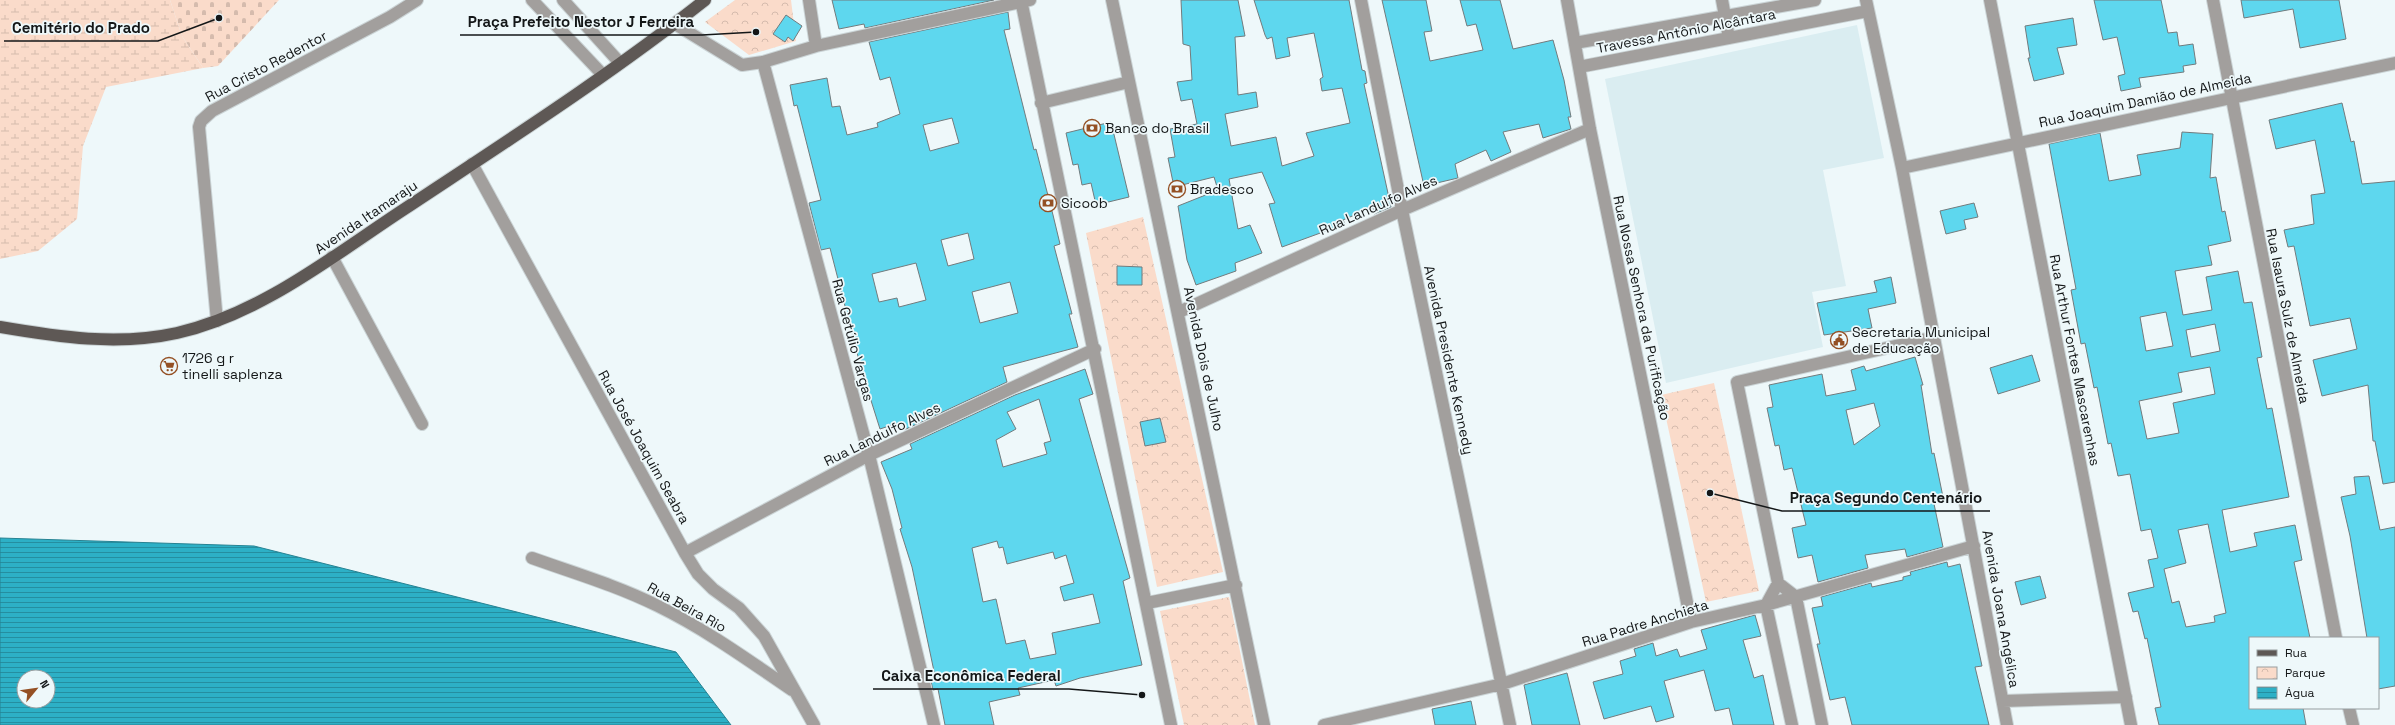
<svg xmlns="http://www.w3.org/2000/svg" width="2395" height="725" font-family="'Space Grotesk',sans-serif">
	<defs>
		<pattern id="wetland-marsh" width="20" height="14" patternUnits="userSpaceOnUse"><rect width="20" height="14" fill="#fadbca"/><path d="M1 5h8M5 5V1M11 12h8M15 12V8" fill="none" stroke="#d5bbad"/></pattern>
		<pattern id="cemetery-stones" width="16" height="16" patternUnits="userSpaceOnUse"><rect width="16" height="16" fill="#fadbca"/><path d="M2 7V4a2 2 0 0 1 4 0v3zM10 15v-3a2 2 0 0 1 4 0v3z" fill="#d5bbad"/></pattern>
		<pattern id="park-crowns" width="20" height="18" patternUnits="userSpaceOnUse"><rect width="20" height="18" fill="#fadbca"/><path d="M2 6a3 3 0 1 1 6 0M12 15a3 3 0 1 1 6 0" fill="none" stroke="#d5bbad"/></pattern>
		<pattern id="water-rules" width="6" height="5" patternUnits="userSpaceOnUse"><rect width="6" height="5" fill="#2db0c6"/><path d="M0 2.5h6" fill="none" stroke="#258ea0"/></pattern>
	</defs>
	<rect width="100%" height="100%" fill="#eef8fa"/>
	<!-- built -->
	<path fill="#daedf1" d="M1857,25L1884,158L1823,170L1846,286L1812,292L1823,347L1666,383L1605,79Z"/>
	<!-- wetland -->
	<path fill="url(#wetland-marsh)" d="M0,0H170L182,36L203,68L106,87L83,146L77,219L38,251L0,259Z"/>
	<!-- cemetery -->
	<path fill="url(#cemetery-stones)" d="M170,0H279L218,66L203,68L182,36Z"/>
	<!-- park -->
	<path fill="url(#park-crowns)" d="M735,0H791L796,41L749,55L705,22Z
		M1143,217L1223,572L1157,587L1086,233Z
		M1714,383L1759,591L1706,602L1661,395Z
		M1229,597L1255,725H1184L1160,611Z"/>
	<!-- water -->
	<path fill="url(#water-rules)" stroke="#268292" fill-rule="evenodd" d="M0,538L254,546L676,652L731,725H0ZM24,677H48V701H24Z"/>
	<!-- building -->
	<path fill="#5ed7ee" stroke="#727b7d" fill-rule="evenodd" d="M832,0H994L865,28L864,24L839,29Z
		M1181,0H1238L1245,36L1235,37L1238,95L1256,92L1258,107L1225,114L1231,146L1276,137L1282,166L1314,156L1306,133L1350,123L1342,88L1322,91L1320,79L1323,77L1314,33L1287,38L1290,56L1276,59L1272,37L1267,39L1265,35L1254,0H1349L1362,70L1365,71L1367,83L1364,84L1391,207L1374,214L1373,207L1343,220L1345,224L1282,247L1269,204L1275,203L1262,172L1229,179L1238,229L1250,225L1262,253L1235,263L1236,271L1196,285L1187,260L1178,206L1218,190L1214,177L1174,187L1168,158L1175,157L1170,129L1197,124L1192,99L1181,101L1177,82L1192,80L1190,46L1183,44Z
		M1382,0H1426L1432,31L1424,32L1430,61L1483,50L1476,24L1467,26L1460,0H1500L1513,49L1553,40L1564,80L1571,117H1568L1571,129L1543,138L1539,124L1503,132L1511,152L1491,161L1486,150L1455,164L1458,178L1424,186Z
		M2094,0H2161L2168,33L2177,32L2179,46L2193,44L2196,64L2183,66L2184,72L2139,78L2141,87L2121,91L2118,76L2125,74L2117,37L2103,40Z
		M2241,0H2339L2346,39L2300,48L2293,9L2244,18Z
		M1008,12L1010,29L1004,30L1034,150L1036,149L1053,215L1060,244L1054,246L1072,314H1069L1078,347L1003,367L1007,382L904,430L901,422L880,429L862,372L830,248L821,250L809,203L821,200L797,105L794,106L790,85L827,78L832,107L840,106L847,135L878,127L877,123L900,114L890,77L880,80L869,42ZM952,118L959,143L930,151L923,125ZM968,233L974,259L948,266L941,240ZM916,263L926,300L899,307L897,298L879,302L872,274ZM1010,282L1018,313L980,323L972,292Z
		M786,15L802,26L793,41L788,37L785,42L773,34Z
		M2073,18L2077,45L2057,48L2064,74L2034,81L2028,58H2030L2025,26Z
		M2342,103L2351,142L2354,141L2362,184L2395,181V482L2383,484L2375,441H2373L2368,385L2322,396L2313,360L2357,349L2350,318L2310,326L2294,246L2288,247L2284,230L2314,224L2311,195L2325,193L2315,140L2276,149L2269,120Z
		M1111,122L1129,197L1096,205L1091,183L1082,185L1078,164L1073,165L1066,133Z
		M2182,132L2213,134L2210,178L2216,177L2222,212L2225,211L2231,241L2208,246L2212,265L2175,271L2183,315L2212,310L2206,277L2238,271L2244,303L2252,302L2262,357L2257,358L2267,409L2272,408L2289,497L2222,510L2230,552L2257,546L2254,533L2295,525L2302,560L2294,562L2310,638H2250V708H2303L2306,725H2159L2155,708L2161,707L2147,638L2145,639L2138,611L2133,612L2128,593L2154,587L2148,560L2158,558L2151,529L2141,531L2130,474L2118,476L2111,443L2108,444L2097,387L2094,388L2085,343L2081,344L2071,290L2076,289L2049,144L2100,133L2109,181L2141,175L2137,155L2180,148ZM2166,312L2173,346L2146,351L2140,317ZM2215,324L2220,351L2191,357L2186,330ZM2210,367L2215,394L2173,403L2179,433L2147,439L2139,401L2182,392L2178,373ZM2208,524L2226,613L2214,616L2215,622L2186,627L2179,601L2172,603L2164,569L2186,563L2178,530Z
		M1974,203L1978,217L1964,220L1966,229L1946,234L1940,211Z
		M1117,266L1142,267V285H1117Z
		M1891,277L1896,303L1868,309L1872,328L1824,335L1817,303L1877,292L1874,281Z
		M2032,355L2040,381L1998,394L1990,368Z
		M1915,357L1923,385H1921L1932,454L1934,453L1943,497L1933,499L1943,547L1907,557L1905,549L1865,555L1868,568L1818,582L1812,555L1798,558L1792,528L1806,525L1792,468L1784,470L1779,445L1775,446L1767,408L1773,407L1769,385L1822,374L1826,396L1856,390L1851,370L1864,366L1866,371ZM1874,403L1880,426L1854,445L1846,410Z
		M1085,369L1093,394L1079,399L1130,578L1123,581L1142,665L1080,678L1056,686L1054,680L1018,688L1020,695L989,702L994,725H945L938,689L933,690L930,677L935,676L912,567L900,529L902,528L892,489L881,462L912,449L910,444L1015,395ZM1039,399L1051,441L1044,443L1047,454L1003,467L996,440L1016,429L1007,412ZM997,541L999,548L1003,547L1007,564L1053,552L1055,559L1066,555L1074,583L1060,587L1064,601L1093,594L1100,623L1052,633L1056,654L1030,659L1025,640L1006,644L996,599L983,602L972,548Z
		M1160,418L1166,442L1145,446L1140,422Z
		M2369,476L2380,530L2395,527V686L2378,689V638H2367L2350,536L2341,497L2356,494L2354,477Z
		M1947,562L1948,567L1960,564L1982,666L1975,667L1989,725H1852L1845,697L1830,700L1817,644H1820L1812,608L1823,606L1821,597L1871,583L1872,587L1903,580V577L1911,575L1910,572Z
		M2040,576L2046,598L2021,605L2015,582Z
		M1755,615L1761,636L1743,640L1754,678L1763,675L1774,725H1733L1729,708L1715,711L1704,670L1664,681L1674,717L1656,722L1651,706L1604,719L1593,682L1623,674L1620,661L1636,656L1634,649L1653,643L1656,656L1677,649L1680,657L1707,649L1701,630Z
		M1567,673L1580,725H1532L1524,685Z
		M1471,701L1476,725H1435L1432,709Z"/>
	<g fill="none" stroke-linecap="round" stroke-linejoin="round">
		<!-- street casing -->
		<g stroke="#cbd4d6" stroke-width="14">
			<path id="street" d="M532,0L603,75
				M563,0L620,63
				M809,0L816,46
				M1021,0L1171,725
				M1112,0L1264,725
				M1361,0L1402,210L1510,725
				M1567,0L1590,129L1691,622
				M1722,0L1729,38
				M1866,0L1902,168L2007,725
				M1990,0L2131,725
				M2213,0L2336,638
				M675,24L742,65L763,62L816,46L1030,0
				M1575,43L1815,0
				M763,62L869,455L934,725
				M1579,67L1868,11
				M1041,103L1129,82
				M472,164L685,553L698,574L713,589L739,608L764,636L814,725
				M1902,168L2395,63
				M332,257L422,424
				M1179,312L1402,210L1590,129
				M217,321L199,127L201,121L212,111L390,17L417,0
				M685,553L869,455L1095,349
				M532,558C574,573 618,586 658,606C705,629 748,660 792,690
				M1778,583L1737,382L1935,337
				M1778,583L1796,597L1822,725
				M1778,583L1766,605L1792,725
				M1147,603L1236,585
				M2003,701L2126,697
				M2349,708L2353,725
				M1324,725L1502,684L1691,622L1766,605L1974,546"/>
		</g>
		<!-- primary casing -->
		<g stroke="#cbd4d6" stroke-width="14">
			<path id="primary" d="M0,327C58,337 118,346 177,333C263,313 334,255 406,208C507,141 610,75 705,0"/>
		</g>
		<!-- street -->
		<use href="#street" stroke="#a29f9d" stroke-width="12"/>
		<!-- primary -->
		<use href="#primary" stroke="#5e5855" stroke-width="12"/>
	</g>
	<!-- icons -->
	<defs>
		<g id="bank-ring" transform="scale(0.9)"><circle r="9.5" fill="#eef8fa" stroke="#945024" stroke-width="1.5"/><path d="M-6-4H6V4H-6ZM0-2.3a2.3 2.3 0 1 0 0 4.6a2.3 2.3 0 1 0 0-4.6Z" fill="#945024"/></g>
		<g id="civic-ring" transform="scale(0.9)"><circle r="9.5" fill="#eef8fa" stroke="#945024" stroke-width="1.5"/><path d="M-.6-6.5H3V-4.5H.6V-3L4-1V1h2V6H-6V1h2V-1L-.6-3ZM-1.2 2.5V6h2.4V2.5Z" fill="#945024"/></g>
		<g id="supermarket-ring" transform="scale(0.9)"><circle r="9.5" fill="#eef8fa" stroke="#945024" stroke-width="1.5"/><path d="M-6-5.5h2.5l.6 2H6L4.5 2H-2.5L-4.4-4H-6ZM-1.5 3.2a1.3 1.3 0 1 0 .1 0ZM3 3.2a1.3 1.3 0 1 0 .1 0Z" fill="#945024"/></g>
	</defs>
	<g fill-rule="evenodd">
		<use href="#bank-ring" x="1092" y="128"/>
		<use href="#bank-ring" x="1177" y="189"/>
		<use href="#bank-ring" x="1048" y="203"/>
		<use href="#civic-ring" x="1839" y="340"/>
		<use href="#supermarket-ring" x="169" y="366"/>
	</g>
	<g text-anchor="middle" stroke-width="3.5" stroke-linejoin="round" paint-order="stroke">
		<!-- street labels -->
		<g font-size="14" fill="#141718" stroke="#eef8fa">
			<text transform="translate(1686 31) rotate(-11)" y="5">Travessa Antônio Alcântara</text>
			<text transform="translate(266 66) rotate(-28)" y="5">Rua Cristo Redentor</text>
			<text transform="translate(2145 100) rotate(-12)" y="5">Rua Joaquim Damião de Almeida</text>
			<text transform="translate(1378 205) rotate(-24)" y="5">Rua Landulfo Alves</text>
			<text transform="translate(366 217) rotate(-34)" y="5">Avenida Itamaraju</text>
			<text transform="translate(1642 308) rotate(78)" y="5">Rua Nossa Senhora da Purificação</text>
			<text transform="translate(2288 316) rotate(79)" y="5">Rua Isaura Sulz de Almeida</text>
			<text transform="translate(853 340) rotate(75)" y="5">Rua Getúlio Vargas</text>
			<text transform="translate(1204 359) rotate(78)" y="5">Avenida Dois de Julho</text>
			<text transform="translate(1449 360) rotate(78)" y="5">Avenida Presidente Kennedy</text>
			<text transform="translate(2075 360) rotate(79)" y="5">Rua Arthur Fontes Mascarenhas</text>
			<text transform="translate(882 434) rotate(-26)" y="5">Rua Landulfo Alves</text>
			<text transform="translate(644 447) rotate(61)" y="5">Rua José Joaquim Seabra</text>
			<text transform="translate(687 607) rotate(29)" y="5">Rua Beira Rio</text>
			<text transform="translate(2001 609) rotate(80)" y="5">Avenida Joana Angélica</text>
			<text transform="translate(1645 623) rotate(-17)" y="5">Rua Padre Anchieta</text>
		</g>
		<!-- poi labels -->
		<g font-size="14" fill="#141718" stroke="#eef8fa" text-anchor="start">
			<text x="1105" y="133">Banco do Brasil</text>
			<text x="1190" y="194">Bradesco</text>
			<text x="1061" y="208">Sicoob</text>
			<text x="1852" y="337">Secretaria Municipal<tspan x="1852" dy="16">de Educação</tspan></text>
			<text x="182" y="363">1726 g r<tspan x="182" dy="16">tinelli saplenza</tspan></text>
		</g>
	</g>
	<!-- callouts -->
	<path fill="none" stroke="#141718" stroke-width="1.5" d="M756 32L702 35H460M219 18L158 41H4M1710 493L1782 511H1990M1142 695L1069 689H873"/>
	<g fill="#141718" stroke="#eef8fa" stroke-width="1.5">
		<circle cx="756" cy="32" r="4"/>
		<circle cx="219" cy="18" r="4"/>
		<circle cx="1710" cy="493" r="4"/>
		<circle cx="1142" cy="695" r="4"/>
	</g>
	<g font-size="15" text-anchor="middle" font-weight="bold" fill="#141718" stroke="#eef8fa" stroke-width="3.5" stroke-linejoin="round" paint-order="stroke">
		<text x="581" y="27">Praça Prefeito Nestor J Ferreira</text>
		<text x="81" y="33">Cemitério do Prado</text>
		<text x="1886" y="503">Praça Segundo Centenário</text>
		<text x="971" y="681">Caixa Econômica Federal</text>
	</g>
	<!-- legend -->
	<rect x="2249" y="637" width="130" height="72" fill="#eef8fa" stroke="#979ea0"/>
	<rect x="2257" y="650" width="20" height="6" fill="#5e5855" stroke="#979ea0"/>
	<text x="2285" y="657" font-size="12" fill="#141718">Rua</text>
	<rect x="2257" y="667" width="20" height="12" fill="url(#park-crowns)" stroke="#979ea0"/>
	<text x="2285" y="677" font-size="12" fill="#141718">Parque</text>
	<rect x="2257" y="687" width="20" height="12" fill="url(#water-rules)" stroke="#979ea0"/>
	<text x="2285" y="697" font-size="12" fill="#141718">Água</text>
	<!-- north arrow -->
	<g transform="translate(36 689) rotate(61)"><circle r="19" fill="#eef8fa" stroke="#979ea0"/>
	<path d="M0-3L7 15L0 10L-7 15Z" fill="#945024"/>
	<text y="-6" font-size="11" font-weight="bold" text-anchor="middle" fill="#141718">N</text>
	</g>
</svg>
